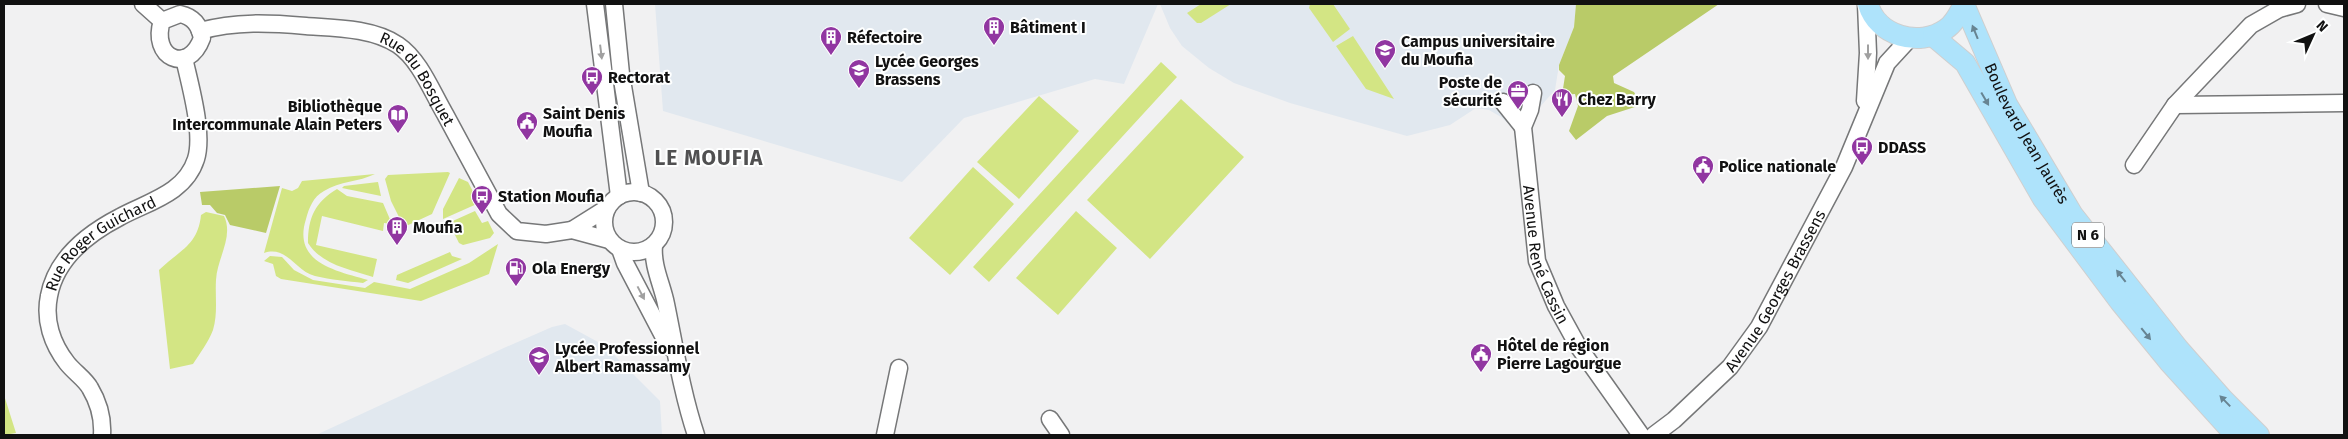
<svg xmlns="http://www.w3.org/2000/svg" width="2348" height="439" font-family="'Fira Sans',sans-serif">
	<rect width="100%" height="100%" fill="#f1f1f2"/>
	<!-- built -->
	<path fill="#e1e8ef" d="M655,4H1158L1124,84L1095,79L964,118L902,182L663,111Z
		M1160,4H1576L1574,27L1559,65L1555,90L1539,108L1536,119L1515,130L1501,117L1489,110L1476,108L1450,125L1407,136L1290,103L1234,83L1209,68L1182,46L1170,28Z
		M565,324L598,342L603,351L608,349L660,401L662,435H316L506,347L552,327Z"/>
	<!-- green -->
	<path fill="#d3e584" d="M1201,4H1231L1201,23H1197L1187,13Z
		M1310,4H1333L1350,29L1333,42L1309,8Z
		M1353,36L1394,99L1366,89L1336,46Z
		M1161,62L1177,77L989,282L973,267Z
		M1039,96L1079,131L1019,199L977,162Z
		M1181,99L1244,157L1150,259L1087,200Z
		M973,167L1014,204L950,275L909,238Z
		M448,172L450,173L432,214L404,227L391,201L385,179L388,175Z
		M375,174C359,182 340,181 324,191C313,197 309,208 306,219C292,263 337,271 368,280L363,283C348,281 331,280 315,276C295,271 287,245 264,253L282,188L292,191L298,188L302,181Z
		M459,178L468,182L479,203L443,219V209Z
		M378,182L381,196L342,188L344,186Z
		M337,189L347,196L383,203L392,224L384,223L383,231L322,216L316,245L377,259L373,277C349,269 322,265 308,243C308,218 315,202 337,189Z
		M475,211L482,223L488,221L494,233L490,238L463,245L459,243L453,231L449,232L446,224Z
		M1076,211L1117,248L1058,315L1016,278Z
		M206,212L224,216C234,237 217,258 216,280C215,297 218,313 213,330C208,343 200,353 193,364L170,369L159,270C180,250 198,245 201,215Z
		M498,244L489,274L421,301L281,279L276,276L273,264L264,261L270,256L282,257L294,270L313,280L365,288L374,282L410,289L469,263Z
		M450,252L452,256L462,259L408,283L396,280L397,275Z
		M4,395L16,433L4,435Z"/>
	<!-- forest -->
	<path fill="#b9cb68" d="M1576,4H1719L1613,76L1614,83L1634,92L1641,105L1607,116L1576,140L1569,131L1578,106L1575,94L1562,95L1565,76L1559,70V65L1574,27Z
		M280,186L266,233L230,225L225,215L217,213L210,205H202L200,192Z"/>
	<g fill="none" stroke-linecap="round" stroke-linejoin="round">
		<!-- minor casing -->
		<g stroke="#767778" stroke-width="19">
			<g id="minor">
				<path d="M143,4L162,21"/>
				<path d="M595,4L619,196"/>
				<path d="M614,4L621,74L641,193"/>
				<path d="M2327,4L2344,8"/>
				<path d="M180,14C194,17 199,25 202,38C188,76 150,57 162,21Z"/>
				<path id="s1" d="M200,31C236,21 270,23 306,26C335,28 373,28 398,45C420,60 432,92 445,114C463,147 481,181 499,214L517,231L546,234L572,230L609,240"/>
				<path id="s2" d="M1533,93L1530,110L1523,127L1537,261L1556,306L1578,346L1641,435"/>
				<path d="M1865,101L1868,53L1866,4"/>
				<path d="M1503,102L1523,127"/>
				<path d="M2175,105L2344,103"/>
				<path d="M2134,165L2175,105L2251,25L2279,9L2297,4"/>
				<circle cx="634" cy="222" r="30"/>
				<path d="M572,230L607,208"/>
				<path d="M654,245C652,266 662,284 666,304C675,348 682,393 696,435"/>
				<path d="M620,249L625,263L669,347"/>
				<path d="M1050,419L1061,435"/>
				<path id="s3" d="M102,435C103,419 99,403 90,388C85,379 74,372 67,363C52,344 44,320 49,296C56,258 87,234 120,217C147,202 185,194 196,159C204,133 190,85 184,58"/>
				<path d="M885,435L899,368"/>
				<path id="s4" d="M1654,435L1674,420L1730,367L1759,327L1844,167L1887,63L1910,38"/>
			</g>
		</g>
		<!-- major casing -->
		<g stroke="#cfcfcf" stroke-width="22">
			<g id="major">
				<path d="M1868,4C1877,36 1919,48 1946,29C1955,23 1959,13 1964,4"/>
				<path id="s5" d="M1964,4L2007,104L2073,215L2178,348L2223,399L2259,435"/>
				<path d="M1933,36L1965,63L2043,199L2120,302L2169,362L2235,435"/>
			</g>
		</g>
		<!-- minor -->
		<use href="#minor" stroke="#fff" stroke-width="16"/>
		<!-- major -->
		<use href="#major" stroke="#aee3fb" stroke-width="20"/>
	</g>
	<!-- one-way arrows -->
	<defs><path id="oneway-solid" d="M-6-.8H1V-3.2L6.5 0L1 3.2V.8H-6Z" transform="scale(1.25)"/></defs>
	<g fill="#678492">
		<use href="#oneway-solid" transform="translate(1975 32) rotate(-112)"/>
		<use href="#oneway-solid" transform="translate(1985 99) rotate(60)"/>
		<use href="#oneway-solid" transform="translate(2121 276) rotate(-128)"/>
		<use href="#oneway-solid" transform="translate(2146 334) rotate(51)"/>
		<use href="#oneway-solid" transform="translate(2225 401) rotate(-134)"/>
	</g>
	<g fill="#a0a0a0">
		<use href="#oneway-solid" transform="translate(601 52) rotate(83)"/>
		<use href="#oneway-solid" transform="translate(1868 52) rotate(90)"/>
		<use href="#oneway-solid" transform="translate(641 293) rotate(62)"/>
	</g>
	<!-- icons -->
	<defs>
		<g id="building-pin" transform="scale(1.125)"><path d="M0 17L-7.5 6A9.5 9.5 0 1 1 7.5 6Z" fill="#9136a1" stroke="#feffff"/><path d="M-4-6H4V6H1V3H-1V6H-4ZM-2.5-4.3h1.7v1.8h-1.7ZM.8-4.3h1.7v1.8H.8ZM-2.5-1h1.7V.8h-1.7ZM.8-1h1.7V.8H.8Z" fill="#fff"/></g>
		<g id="university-pin" transform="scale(1.125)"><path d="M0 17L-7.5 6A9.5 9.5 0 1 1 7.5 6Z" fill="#9136a1" stroke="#feffff"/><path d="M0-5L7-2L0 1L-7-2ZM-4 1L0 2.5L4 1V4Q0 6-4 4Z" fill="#fff"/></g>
		<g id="school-pin" transform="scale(1.125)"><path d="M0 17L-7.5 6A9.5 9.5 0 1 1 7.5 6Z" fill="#9136a1" stroke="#feffff"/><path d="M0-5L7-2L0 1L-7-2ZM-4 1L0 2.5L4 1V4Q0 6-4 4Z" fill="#fff"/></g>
		<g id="bus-pin" transform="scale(1.125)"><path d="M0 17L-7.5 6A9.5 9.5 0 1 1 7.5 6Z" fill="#9136a1" stroke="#feffff"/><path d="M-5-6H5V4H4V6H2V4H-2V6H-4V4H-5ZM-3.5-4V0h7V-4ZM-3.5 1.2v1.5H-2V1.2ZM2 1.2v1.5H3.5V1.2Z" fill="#fff"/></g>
		<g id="office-pin" transform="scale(1.125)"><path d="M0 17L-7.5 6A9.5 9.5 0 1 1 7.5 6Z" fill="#9136a1" stroke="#feffff"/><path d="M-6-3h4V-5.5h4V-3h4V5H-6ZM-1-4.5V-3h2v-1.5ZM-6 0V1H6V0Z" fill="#fff"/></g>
		<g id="restaurant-pin" transform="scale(1.125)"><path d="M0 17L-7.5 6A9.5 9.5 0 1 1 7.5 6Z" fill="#9136a1" stroke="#feffff"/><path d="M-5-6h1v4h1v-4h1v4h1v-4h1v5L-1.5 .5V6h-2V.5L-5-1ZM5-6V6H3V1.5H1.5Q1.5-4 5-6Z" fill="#fff"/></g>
		<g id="library-pin" transform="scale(1.125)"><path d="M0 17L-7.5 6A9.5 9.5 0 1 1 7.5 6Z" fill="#9136a1" stroke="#feffff"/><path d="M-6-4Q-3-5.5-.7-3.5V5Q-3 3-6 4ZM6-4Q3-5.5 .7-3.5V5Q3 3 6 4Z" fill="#fff"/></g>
		<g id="civic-pin" transform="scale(1.125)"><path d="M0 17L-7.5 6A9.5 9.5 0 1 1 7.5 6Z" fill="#9136a1" stroke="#feffff"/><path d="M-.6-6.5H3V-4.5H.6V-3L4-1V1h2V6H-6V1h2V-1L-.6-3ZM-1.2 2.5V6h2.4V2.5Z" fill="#fff"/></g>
		<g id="fuel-pin" transform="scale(1.125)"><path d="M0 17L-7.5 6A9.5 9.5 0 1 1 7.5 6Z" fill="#9136a1" stroke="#feffff"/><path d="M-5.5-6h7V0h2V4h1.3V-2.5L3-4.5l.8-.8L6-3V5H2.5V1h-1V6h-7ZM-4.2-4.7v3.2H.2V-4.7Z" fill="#fff"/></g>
	</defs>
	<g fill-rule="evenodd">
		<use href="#building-pin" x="994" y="27"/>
		<use href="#building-pin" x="831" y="37"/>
		<use href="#university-pin" x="1385" y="50"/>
		<use href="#school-pin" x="859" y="70"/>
		<use href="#bus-pin" x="592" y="77"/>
		<use href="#office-pin" x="1518" y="91"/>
		<use href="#restaurant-pin" x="1562" y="99"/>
		<use href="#library-pin" x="398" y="115"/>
		<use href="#civic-pin" x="527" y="122"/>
		<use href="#bus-pin" x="1862" y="147"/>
		<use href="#civic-pin" x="1703" y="166"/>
		<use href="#bus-pin" x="482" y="196"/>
		<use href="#building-pin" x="397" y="227"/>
		<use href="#fuel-pin" x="516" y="268"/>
		<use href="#civic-pin" x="1481" y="354"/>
		<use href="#school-pin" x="539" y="357"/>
	</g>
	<g text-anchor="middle" stroke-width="4" stroke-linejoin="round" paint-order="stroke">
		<!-- shield labels -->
		<rect fill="#feffff" stroke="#585858" stroke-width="1" x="2072" y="222.5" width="32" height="25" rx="4"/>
		<g font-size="15" font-weight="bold" fill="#111">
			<text x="2088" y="240">N 6</text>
		</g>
		<!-- poi labels -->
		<g font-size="16" font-weight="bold" fill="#111" stroke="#feffff" text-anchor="start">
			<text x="1010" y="33">Bâtiment I</text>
			<text x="847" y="43">Réfectoire</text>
			<text x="1401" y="47">Campus universitaire<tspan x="1401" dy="18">du Moufia</tspan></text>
			<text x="875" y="67">Lycée Georges<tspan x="875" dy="18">Brassens</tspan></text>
			<text x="608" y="83">Rectorat</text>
			<text x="1502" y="88" text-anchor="end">Poste de<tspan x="1502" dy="18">sécurité</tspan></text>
			<text x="1578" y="105">Chez Barry</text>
			<text x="382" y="112" text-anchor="end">Bibliothèque<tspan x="382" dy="18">Intercommunale Alain Peters</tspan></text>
			<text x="543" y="119">Saint Denis<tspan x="543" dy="18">Moufia</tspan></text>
			<text x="1878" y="153">DDASS</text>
			<text x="1719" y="172">Police nationale</text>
			<text x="498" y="202">Station Moufia</text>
			<text x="413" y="233">Moufia</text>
			<text x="532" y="274">Ola Energy</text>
			<text x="1497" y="351">Hôtel de région<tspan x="1497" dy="18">Pierre Lagourgue</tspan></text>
			<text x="555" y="354">Lycée Professionnel<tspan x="555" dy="18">Albert Ramassamy</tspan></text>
		</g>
		<!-- street labels -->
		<g font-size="16" fill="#111" stroke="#feffff">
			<text dy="6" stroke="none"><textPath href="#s1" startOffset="240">Rue du Bosquet</textPath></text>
			<text dy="6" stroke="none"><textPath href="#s5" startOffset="144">Boulevard Jean Jaurès</textPath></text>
			<text dy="6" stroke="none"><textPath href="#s3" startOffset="232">Rue Roger Guichard</textPath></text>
			<text dy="6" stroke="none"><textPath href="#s2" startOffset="166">Avenue René Cassin</textPath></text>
			<text dy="6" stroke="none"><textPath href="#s4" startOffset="191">Avenue Georges Brassens</textPath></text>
		</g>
		<!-- district labels -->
		<g font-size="21" font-weight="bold" letter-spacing="1" fill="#505051" stroke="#feffff">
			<text x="709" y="165">LE MOUFIA</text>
		</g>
	</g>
	<!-- border -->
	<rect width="2348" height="439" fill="none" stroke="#111111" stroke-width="10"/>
	<!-- north arrow -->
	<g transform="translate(2313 35) rotate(46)" stroke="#feffff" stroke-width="4" paint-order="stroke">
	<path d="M0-4L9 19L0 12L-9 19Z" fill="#111111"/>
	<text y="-8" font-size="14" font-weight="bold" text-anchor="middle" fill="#111111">N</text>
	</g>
</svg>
